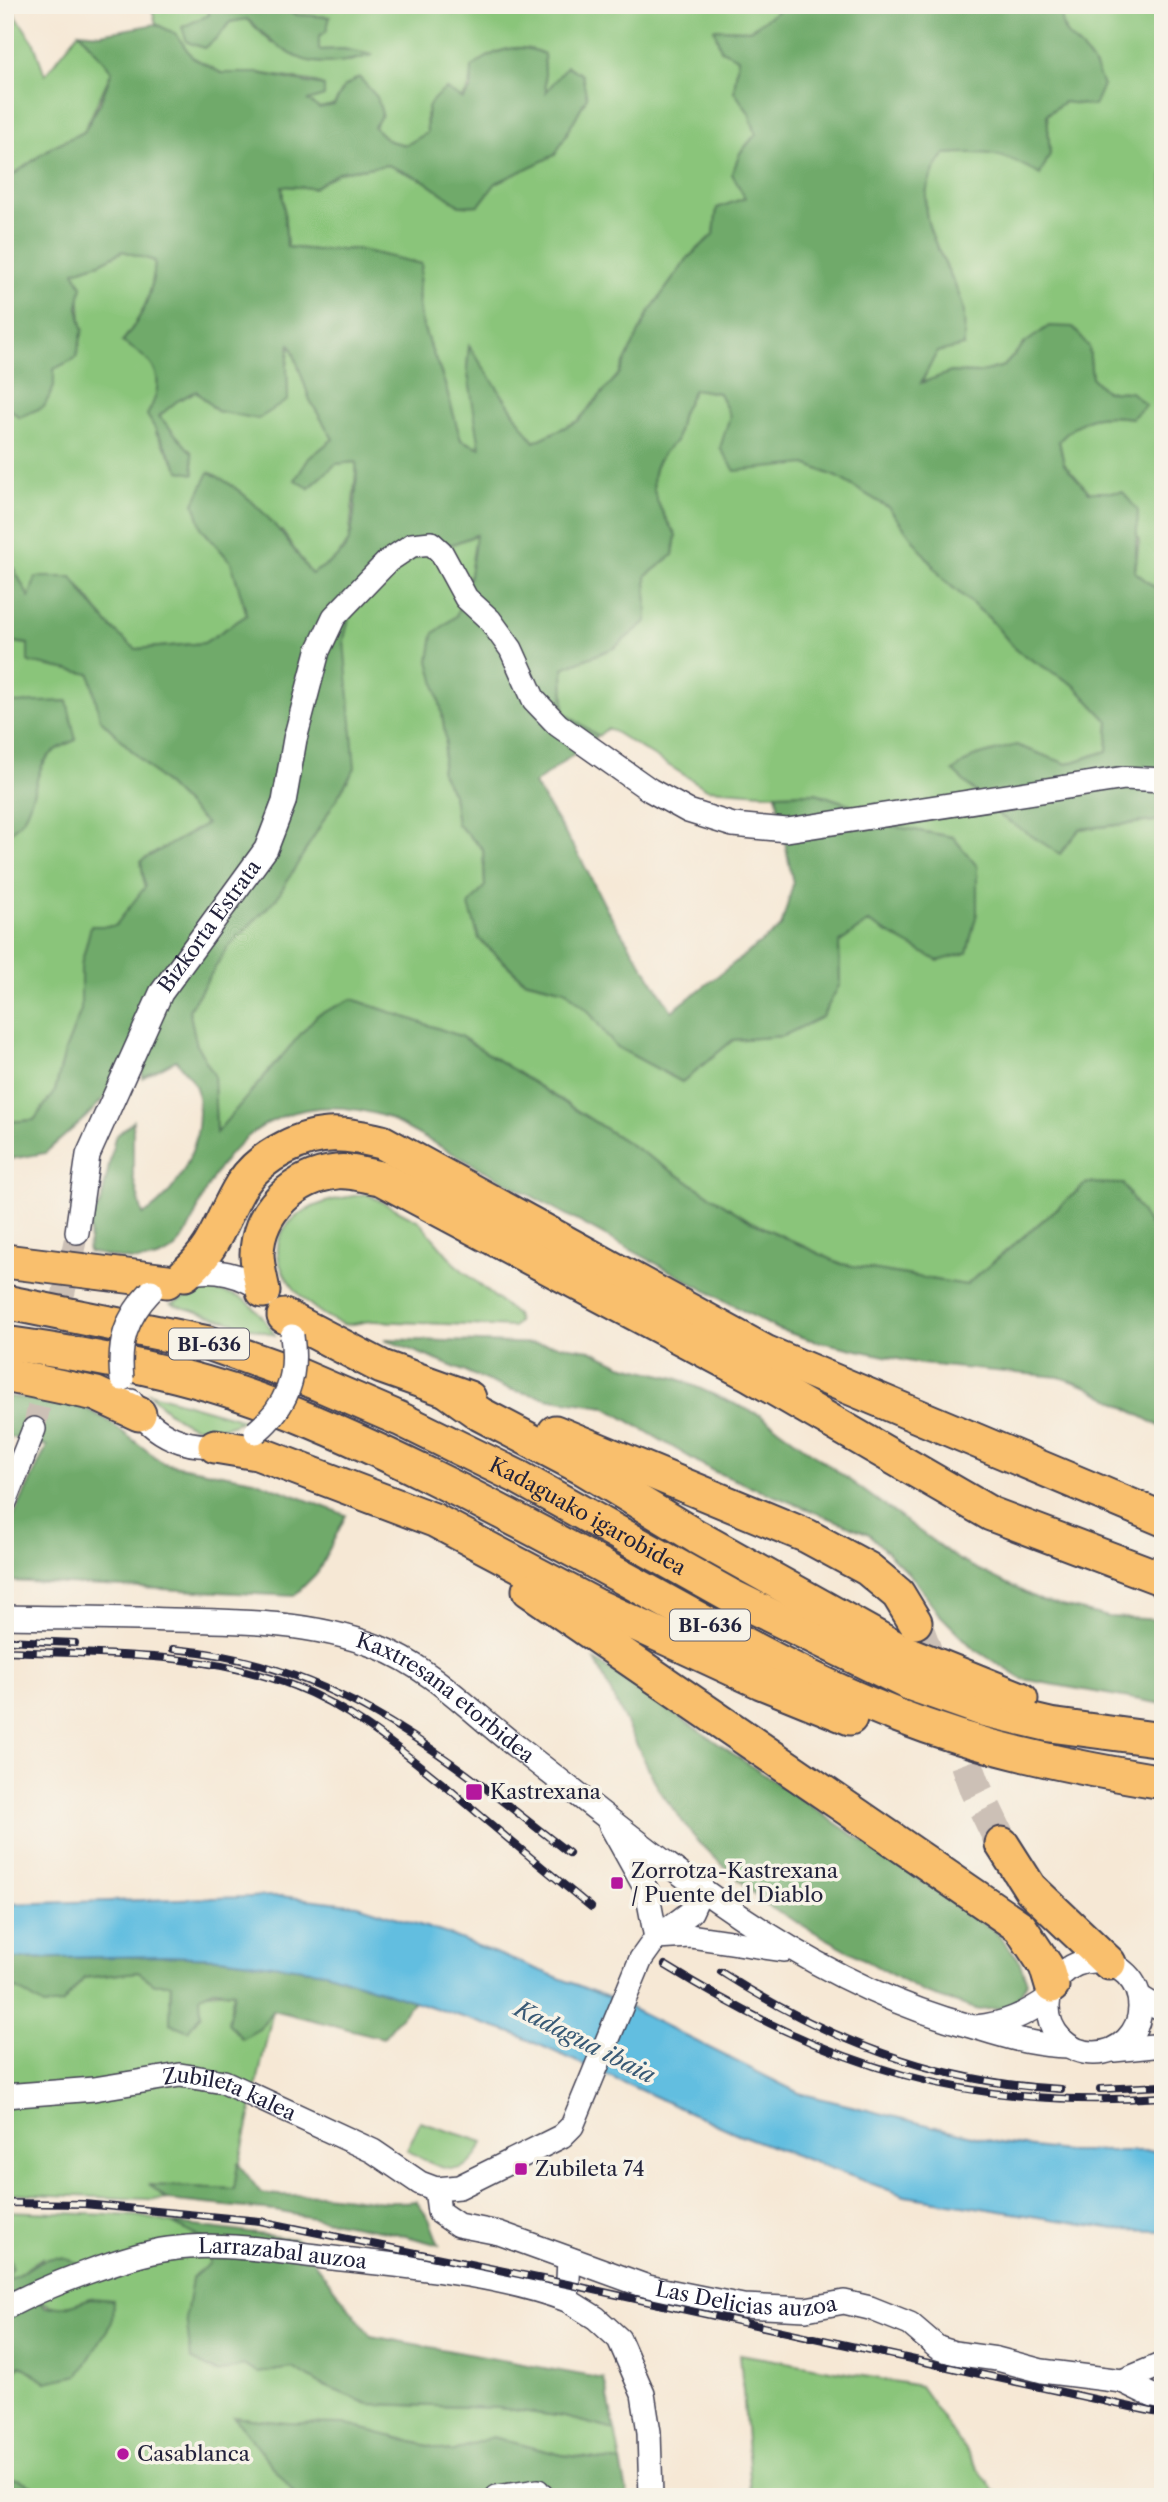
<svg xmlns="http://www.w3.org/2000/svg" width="1168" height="2502" font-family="'Libre Caslon Text',serif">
	<rect width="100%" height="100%" fill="#f7f3e8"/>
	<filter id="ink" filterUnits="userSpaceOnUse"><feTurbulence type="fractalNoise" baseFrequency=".0143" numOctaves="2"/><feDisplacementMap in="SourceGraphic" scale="14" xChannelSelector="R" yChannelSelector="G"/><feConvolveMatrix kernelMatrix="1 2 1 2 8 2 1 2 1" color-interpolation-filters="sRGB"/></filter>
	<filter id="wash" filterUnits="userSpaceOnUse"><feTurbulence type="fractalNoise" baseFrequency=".00686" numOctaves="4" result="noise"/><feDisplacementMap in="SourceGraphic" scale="28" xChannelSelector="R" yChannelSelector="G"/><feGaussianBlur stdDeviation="1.57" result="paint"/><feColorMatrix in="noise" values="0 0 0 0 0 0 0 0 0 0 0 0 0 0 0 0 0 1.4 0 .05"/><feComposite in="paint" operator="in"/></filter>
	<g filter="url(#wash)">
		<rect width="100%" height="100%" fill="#f6e8d5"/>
		<!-- green -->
		<path fill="#8ac57a" stroke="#56745a" stroke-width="2" d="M151,5H208L209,15L197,23L218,37L230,22L247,19L272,43L350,61L371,55L343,49L318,50L319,36L330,17L298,15L268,5H448L453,14L487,13L510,5H786L750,30L715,29L738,58L734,91L749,113L756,134L740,153L745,198L717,208L714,234L688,258L649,312L619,374L578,421L534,442L469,347L467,368L481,448L461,440C454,418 449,394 441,373C424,331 412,310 422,264L356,249L316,250L287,247L282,186L313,188L339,172L388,165L423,180L460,206L479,205L496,183L555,154L587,97L553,85L546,93L544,54C518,41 494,50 473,67C470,103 457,102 426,114L427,133L406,145L389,141L374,127L382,114L377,97L344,87L334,105L319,108L307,101L323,96L324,86L310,81L258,73H221L192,57L176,34L156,24Z
			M1065,5H1163V594L1135,572L1139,541L1123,492H1089L1064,464L1059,441C1083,416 1097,413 1132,418L1131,392L1105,391L1092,378L1089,347L1025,343L1004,366L978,373L951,372L921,384L937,351L964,346C963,333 966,315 962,303C944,249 900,209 945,154L987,151L1018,160L1050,154L1047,115L1064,102L1090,58L1068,40L1061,17Z
			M13,12L33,41L45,75L79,32L112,71L84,132L53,146L5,181V13Z
			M123,251L155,261C153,294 143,316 122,342L145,355L158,374L156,433L180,471L174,435L159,416L177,401L196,391L217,411L288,400L287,366L290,341L310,400L333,439L309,458V488L336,464L357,462L349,541L334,561L311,574L282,531L202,529L231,562L247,615L204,643L136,649L115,633L72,577L29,598L5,552V404L19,417L54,387V369L83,330C77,307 84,291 73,271L100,263Z
			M694,389L719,393L731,416L721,448L806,464L839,478L889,508L944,580L989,618L1017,651L1074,685L1109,722L1107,751L1067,764L1016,745L954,771L1002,817L1080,829L1163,820V1246L1087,1183L966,1285L841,1264L750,1221L460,1036L352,999L273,1066L216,1134L214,1075L197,1046L189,1010L227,948L277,898L349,617L398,564L477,535L470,575L456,616L434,634L446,741L441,772L453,794L457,824L483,849L485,886L479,939L523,980L565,990L589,1012L615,1046L682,1082L733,1040L783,1036L840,984L839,943L868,922L900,938L953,837L891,826L846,803L816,793L776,794L707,789L608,728L598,736L564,713L563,668L614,648L647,621L646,576L673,555L676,535C653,501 639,470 676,441L682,413Z
			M5,641L28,644V662L91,674L100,719L206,824L141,861L145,887L132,908L81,965V1010L65,1051L55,1091L34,1120L5,1122V837L24,818L39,771L53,749L67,701L45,703L5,752Z
			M367,1194L419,1221L456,1265L516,1315L518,1322L513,1327C467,1325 420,1323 374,1321C364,1320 353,1327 343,1324C309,1313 254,1260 289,1223C310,1202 339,1198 367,1194Z
			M201,1290C244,1292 252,1301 275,1335L171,1304Z
			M149,1393L244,1420C203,1440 178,1424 149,1393Z
			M138,1972L155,1984H171L170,2000C193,1997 212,1990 235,1992L231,2004L259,2029L273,2010L234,2189L151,2186L167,2200L5,2193V1991L17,1989L62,2004L84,1978Z
			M420,2122L483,2142C468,2186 435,2167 407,2150Z
			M5,2211L138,2216L172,2223L203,2239L243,2364L258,2373L293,2368L320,2384L368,2404L498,2408L565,2417L615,2430L621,2462L562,2455L492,2437L451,2452L396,2437L235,2417L297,2497H51L52,2494L18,2480L5,2479V2381L21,2365L46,2382L91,2298C58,2310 52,2311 24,2290L43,2257L7,2282Z
			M740,2354L920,2386L994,2491L1011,2497H769L751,2491Z"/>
		<!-- forest -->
		<path fill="#6faa6a" stroke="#486652" stroke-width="2" d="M208,5H268L298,15L330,17L326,32L319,36V50L343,49L373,55C308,72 294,62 247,19L230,22L218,37L204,48L187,42L182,27L209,15Z
			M786,5H1065C1053,36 1078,40 1091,60C1096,67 1099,77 1103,85L1094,106L1064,102L1047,114L1050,154L1040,175C1005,152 986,151 945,154C900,209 944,249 962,303C966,315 964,333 964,346L937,352L921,383L951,372L978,373L1004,366L1025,343L1049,326L1073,327L1089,347L1092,378L1105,391L1131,392L1146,405L1132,418C1097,413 1083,416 1059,441L1064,464L1089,492H1123L1138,511L1135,572L1163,594V820L1080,829L1060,854L1002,817L953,771L973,757L1016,745L1067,764L1107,751L1109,722L1074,685L1017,651L989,618L944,580L889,508L839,478L806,464L735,471L720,448L730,416L719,393L694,389L682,413L676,441C639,470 653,501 676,535L673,555L646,576L647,621L614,648L563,668L564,713L598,736L534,784L581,859L607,910L672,1011L781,927L793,884L776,794L816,793L846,803L891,826L953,837L977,866V913L967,953L938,961L868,922L839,943L840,984L822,1017L783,1036L733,1040L682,1082L615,1046L589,1012L565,990L524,980L479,939L469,905L485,886L483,849L457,824L453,794L441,772L446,741L441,708L429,661L433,634L456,616L470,575L476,535L398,564L349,617L344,640L355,768L277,898L227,948L189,1010L197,1046L214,1075L216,1133L317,1015L352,999L460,1036L750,1221L841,1264L966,1285L1087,1183L1123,1184L1163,1246V1428L1088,1387L1059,1377L921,1364L807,1339L775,1328L386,1117C309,1092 244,1117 206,1190C195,1212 188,1245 163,1256C140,1266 111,1256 88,1252L91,1219L101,1203L115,1137L133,1121V1177L143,1215C182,1191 206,1137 197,1091C195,1081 182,1068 176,1060L142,1078L144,1056L86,1117L45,1153L5,1160V1122L34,1120L55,1091L65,1051L81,1010V965L91,926H115L145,887L141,861L206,824L100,719L90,674L28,662V644L5,641V552L29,597L36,577H72C90,605 109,629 136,649L204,643L247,615L231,562L202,529L194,503L209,472C254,494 283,533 311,574C325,566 340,558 348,543C354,532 358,475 356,462L336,464L309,488L295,480L309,458L333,439L310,400L290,343L287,366L288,400L258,419L217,411L196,391L177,401L159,416L192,453L194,474L180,471L147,415C168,378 157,362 122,342C143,316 153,295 155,261L123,251L100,263L74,271L82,286L78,307L83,330L76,358L54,369V387L44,407L19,417L5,404V181L53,146L84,132L100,103L112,71L79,32L100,34L156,24L176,34L192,57L221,73H258L324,86V96L308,101L319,108L334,105L344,87L359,77L377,97L382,114L374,127L389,141L406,145L427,133C426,109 426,102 446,89L463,99L471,89L472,67C494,50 518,41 544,54L546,92L567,66L582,75L587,97L555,155L496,183L479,205L460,206L423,180L388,165L339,172L313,188L282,186L287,247L316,250L356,249L422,264C412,310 424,331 441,373C449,394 454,418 461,440L480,448L467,368L469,346L534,442L578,421L619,374L649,312L688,258L714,234L717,208L745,198L732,174L740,153L756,134L749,113L734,91L738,58L721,50L714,29L750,30Z
			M67,701L76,740C28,758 44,780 24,817C20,824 11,831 5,837V752L10,703Z
			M384,1339L549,1344L590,1350L621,1365L676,1378L760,1415L959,1560L1042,1601L1109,1617L1163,1620V1704L1022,1679L973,1648L938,1613L914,1579L869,1534L713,1471L605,1407L551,1399L508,1389Z
			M5,1396L76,1404L106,1419L163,1463L254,1480L346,1515L318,1572L294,1596L9,1581L5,1578V1535L47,1446L5,1436Z
			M595,1660L995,1931L1018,1958L1027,1982L1017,2000L1003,2008L979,2010L923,1992L766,1905L698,1842L659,1790Z
			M165,1956L220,1958L325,1972L414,2001L383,2038L273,2010L259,2029L242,2039L228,2023L234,1992L213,1990L200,1996L201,2014L188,2031L170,2023L171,1984H155L138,1972L84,1978L62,2004L44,2006L17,1989L5,1991V1959Z
			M238,2163L261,2193C286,2198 299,2193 322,2195C354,2197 383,2205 416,2201L429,2219L439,2245L395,2233L275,2211L167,2200L150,2185L234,2189Z
			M172,2223L296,2239L371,2336L604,2379L615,2430L564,2417L498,2408L368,2404L320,2384L293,2368L258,2373L243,2365L218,2373L191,2359L186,2316L192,2278L210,2263L203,2239Z
			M5,2240L12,2267L8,2281C36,2266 44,2249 78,2263L49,2283L24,2291L46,2307L68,2306L91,2298L113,2300L112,2322L79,2375L46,2382L21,2365L5,2381Z
			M234,2417L287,2423L344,2424L451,2452L492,2437L562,2455L621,2462L628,2497H297Z
			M5,2479H18L52,2494L51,2497H5Z"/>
		<!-- water -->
		<path fill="#62bee0" stroke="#42708e" stroke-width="2" d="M280,1896L358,1905L447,1934L610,1998L799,2093L1000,2143L1066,2151H1163V2231L1121,2230L905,2196L738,2134L515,2034L325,1972L220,1958L165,1956L5,1959V1904Z"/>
	</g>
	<g filter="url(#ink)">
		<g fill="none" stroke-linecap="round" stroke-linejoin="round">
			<!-- minor-tunnel -->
			<path stroke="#ccc0b6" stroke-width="23" stroke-dasharray="23 11" stroke-linecap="butt" d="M34,1429L77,1232"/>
			<!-- highway-tunnel -->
			<path stroke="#ccc0b6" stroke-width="33" stroke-dasharray="33 17" stroke-linecap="butt" d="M915,1622L976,1790L1002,1844"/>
			<!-- minor casing -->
			<g stroke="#424052" stroke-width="26">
				<g id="minor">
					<path id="s1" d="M77,1232L88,1155L161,993L266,849L284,802L295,739L318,651L334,617L388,561L412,545L431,543L441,552L466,598L490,620L511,649L534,700L558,725L650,790L688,811L733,825L787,830L1125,778L1163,780"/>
					<path d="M182,1275C212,1267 245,1273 267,1295"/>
					<path d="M131,1401C153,1436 189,1452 230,1443"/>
					<path d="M5,1502L34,1429"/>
					<path id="s2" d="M5,1617C61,1618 116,1618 172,1620C241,1621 313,1622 378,1647C432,1668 472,1713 517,1747C657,1855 796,1980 970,2026C1007,2036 1028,2045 1068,2046"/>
					<path d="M611,1826L647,1891L656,1938"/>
					<path d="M656,1938L690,1936L784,1950"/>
					<circle cx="1094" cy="2007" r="46"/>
					<path d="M1140,1997L1163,2011"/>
					<path d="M976,2027C1005,2024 1025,2015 1049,1998"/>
					<path d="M1114,2050L1163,2045"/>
					<path id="s3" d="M5,2096L94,2089L180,2075L224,2082L373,2151L420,2183L436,2189L459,2187L562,2136L572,2126L641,1959L656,1938L691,1912L702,1888"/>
					<path id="s4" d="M436,2189L439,2212L458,2225L499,2233L648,2287L743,2306L806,2309L844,2302L870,2308L910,2324L938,2348L954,2353L997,2359L1042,2371L1122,2381L1163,2364"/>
					<path d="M569,2259L567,2300L596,2318L619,2339L643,2394L649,2432L651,2497"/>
					<path id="s5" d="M5,2308C43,2287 126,2255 169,2249C224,2241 278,2252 333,2258C410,2267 493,2273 567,2300"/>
					<path d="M1122,2381L1163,2401"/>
					<path d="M497,2497L538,2491L543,2497"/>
				</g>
			</g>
			<!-- highway casing -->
			<g stroke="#424052" stroke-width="37">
				<g id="highway">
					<path d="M5,1261L167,1281"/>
					<path d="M185,1274C217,1247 221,1218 242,1184C261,1155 305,1133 339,1135C353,1135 368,1139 382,1142L765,1352L1163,1519"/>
					<path d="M263,1291C261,1280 257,1266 257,1254C258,1210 296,1176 337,1172C350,1170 367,1176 380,1178L751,1375L991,1514L1163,1579"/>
					<path id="s6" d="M5,1302L208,1343L298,1375L400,1419L518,1477L729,1595L908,1683L982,1709L1050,1725L1163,1740"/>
					<path d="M284,1316L382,1367L469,1398"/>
					<path d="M5,1343C97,1356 193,1374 279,1408C378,1447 474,1497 567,1547C676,1605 781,1670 896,1715C983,1749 1071,1767 1163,1782"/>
					<path d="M5,1375L96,1394L139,1414"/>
					<path d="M449,1392L480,1414L583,1468L697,1537L899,1650L1021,1699"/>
					<path d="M555,1432L807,1536L868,1569L898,1594L915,1622"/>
					<path d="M215,1446L257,1453L434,1520L597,1606L761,1682L850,1718"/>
					<path d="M529,1590L1020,1927L1046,1966L1052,1986"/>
					<path d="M1002,1844L1030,1888L1109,1963"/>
				</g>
			</g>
			<!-- minor -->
			<use href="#minor" stroke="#fff" stroke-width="23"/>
			<!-- highway -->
			<use href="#highway" stroke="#f9bf6d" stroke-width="33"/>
			<!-- rail casing -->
			<g stroke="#22223b" stroke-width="8">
				<path id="rail" d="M5,1640L75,1643
					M173,1649C338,1663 444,1756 569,1853
					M5,1651C101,1655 203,1651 294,1686C353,1709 399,1749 448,1788C495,1828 543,1868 591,1907
					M665,1965C832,2068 964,2110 1163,2097
					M721,1972C826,2039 936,2083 1061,2089
					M1100,2089L1163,2086
					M5,2203L84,2204L260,2221L567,2284L1163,2414"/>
			</g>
			<!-- rail -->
			<use href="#rail" stroke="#f7f3e8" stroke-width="5" stroke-dasharray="16" stroke-linecap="butt"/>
			<!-- minor-bridge casing -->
			<g stroke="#424052" stroke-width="26" stroke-linecap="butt">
				<path id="minor-bridge" d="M122,1379C118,1343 126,1317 151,1291
					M256,1432C287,1406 298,1377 292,1336"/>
			</g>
			<!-- minor-bridge -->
			<use href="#minor-bridge" stroke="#fff" stroke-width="23"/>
		</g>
	</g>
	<!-- markers -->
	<g fill="#b5179e" stroke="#f7f3e8" stroke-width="2.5">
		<rect x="465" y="1783" width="18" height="18" rx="3.5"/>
		<rect x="610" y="1876" width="14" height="14" rx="3.5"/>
		<rect x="514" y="2162" width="14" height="14" rx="3.5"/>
		<circle cx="123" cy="2454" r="7"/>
	</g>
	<g text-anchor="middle" stroke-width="7" stroke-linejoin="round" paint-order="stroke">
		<!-- shield labels -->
		<g fill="#f7f3e8" stroke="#62616f" stroke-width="2">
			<rect x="169" y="1328.5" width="80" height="31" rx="5"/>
			<rect x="670" y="1609.5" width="80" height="31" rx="5"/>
		</g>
		<g font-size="19" font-weight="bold" fill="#22223b">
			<text x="209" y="1351">BI-636</text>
			<text x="710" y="1632">BI-636</text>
		</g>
		<!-- street labels -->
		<g font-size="21" fill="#22223b" stroke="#f7f3e8">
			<text dy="7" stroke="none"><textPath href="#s1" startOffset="338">Bizkorta Estrata</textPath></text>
			<text dy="7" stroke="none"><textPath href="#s6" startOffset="625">Kadaguako igarobidea</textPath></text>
			<text dy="7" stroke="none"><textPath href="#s2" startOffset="460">Kaxtresana etorbidea</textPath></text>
			<text dy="7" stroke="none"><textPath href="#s3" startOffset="229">Zubileta kalea</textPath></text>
			<text dy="7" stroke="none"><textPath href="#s5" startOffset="289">Larrazabal auzoa</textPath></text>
			<text dy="7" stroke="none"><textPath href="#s4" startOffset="346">Las Delicias auzoa</textPath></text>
		</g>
		<!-- poi labels -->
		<g font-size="21" fill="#22223b" stroke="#f7f3e8" text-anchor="start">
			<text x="490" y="1799">Kastrexana</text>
			<text x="631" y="1878">Zorrotza-Kastrexana<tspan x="631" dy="24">/ Puente del Diablo</tspan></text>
			<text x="535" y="2176">Zubileta 74</text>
			<text x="137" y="2461">Casablanca</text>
		</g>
		<!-- water labels -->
		<g font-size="23" font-style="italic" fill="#385975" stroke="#f7f3e8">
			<text transform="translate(585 2042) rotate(27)" y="8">Kadagua ibaia</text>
		</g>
	</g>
	<!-- margin -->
	<rect width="1168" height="2502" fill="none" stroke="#f7f3e8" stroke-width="28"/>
</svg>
